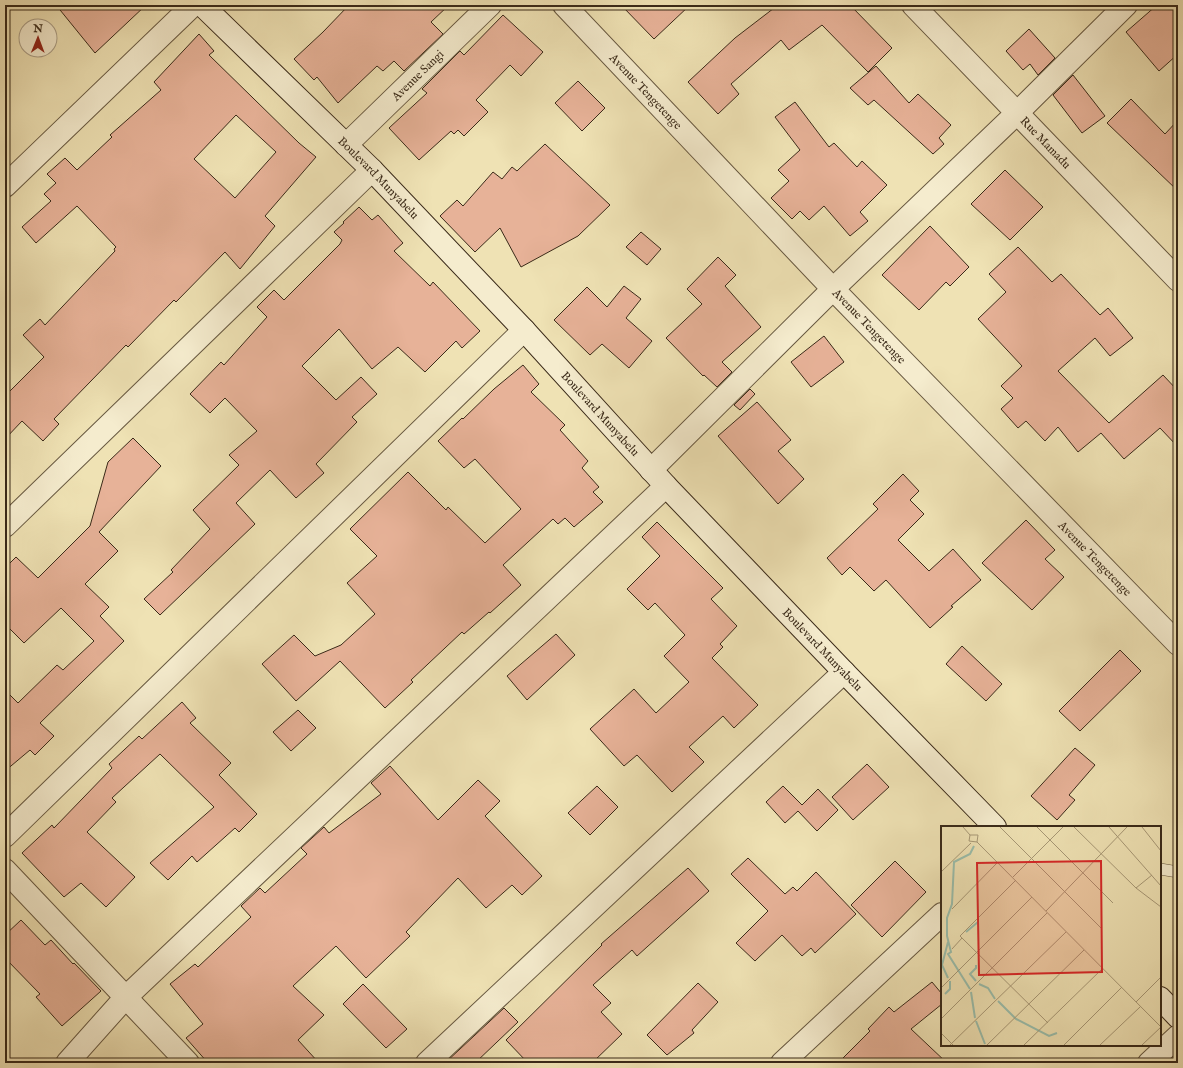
<svg xmlns="http://www.w3.org/2000/svg" width="1183" height="1068" font-family="'IM FELL English',serif">
	<rect width="100%" height="100%" fill="#efe2b4"/>
	<filter id="stains"><feTurbulence type="fractalNoise" baseFrequency=".005" numOctaves="4"/><feColorMatrix values="0 0 0 0 .2 0 0 0 0 .09 0 0 0 0 .02 0 0 0 .5 -.17"/></filter>
	<radialGradient id="worn" r=".72"><stop offset=".6" stop-color="#630" stop-opacity="0"/><stop offset="1" stop-color="#630" stop-opacity=".3"/></radialGradient>
	<!-- building -->
	<path fill="#e7b298" stroke="#3a2a19" fill-rule="evenodd" d="M56,5H146L95,53Z
		M349,5H449L431,22L443,34L404,71L394,61L383,71L377,66L338,103L317,77L314,80L294,59L323,32Z
		M621,5H690L654,39Z
		M778,5H850L892,48L868,72L822,25L789,50L781,40L731,84L739,94L718,114L688,82L735,38Z
		M1157,5H1178V54L1159,71L1126,32Z
		M503,15L543,52L521,76L510,65L476,100L488,112L464,136L458,130L454,134L451,131L419,160L389,128L427,93L422,89L460,51L464,55Z
		M1029,29L1055,58L1038,75L1030,64L1023,70L1006,51Z
		M199,34L214,51L209,55L299,143L316,157L265,216L275,226L240,269L225,252L176,302L174,300L128,347L126,345L54,419L59,424L43,441L22,421L5,439V396L44,357L23,335L40,319L45,325L115,251L114,249L116,247L77,206L36,243L22,227L51,201L44,194L56,183L47,174L65,158L77,170L112,137L110,135L161,90L154,82ZM236,115L276,152L235,198L194,159Z
		M876,66L909,103L918,94L951,125L939,138L944,144L933,154L874,100L868,105L850,88Z
		M1073,75L1105,116L1082,133L1053,95Z
		M578,81L605,108L582,131L555,103Z
		M1131,99L1165,134L1178,120V191L1107,123Z
		M795,102L829,147L834,143L857,167L862,161L887,185L860,212L868,221L850,236L824,206L809,220L800,211L792,219L771,198L789,181L778,170L800,150L775,117Z
		M545,144L610,205L578,236L521,267L500,228L475,252L440,216L457,200L463,206L493,172L502,179L512,167L517,171Z
		M1005,170L1043,207L1010,240L971,204Z
		M359,207L372,220L378,215L403,243L394,251L430,286L433,282L480,331L462,348L456,341L425,372L398,347L372,369L339,329L302,366L336,400L361,377L377,394L352,417L357,422L316,464L324,473L296,498L270,470L236,503L255,524L160,615L144,599L173,572L171,570L210,529L193,510L239,465L229,455L257,431L225,398L210,413L190,394L221,362L224,365L267,317L257,307L274,290L284,300L340,244L342,240L334,232L344,223L343,222Z
		M930,226L969,267L950,286L946,282L919,310L882,275Z
		M641,232L661,249L647,265L626,247Z
		M1018,247L1052,282L1061,274L1100,315L1108,308L1133,338L1110,356L1095,338L1058,371L1109,423L1163,375L1178,391V447L1160,428L1124,459L1101,433L1078,452L1058,427L1045,441L1026,421L1018,428L1001,409L1013,398L1001,386L1022,366L978,319L1006,292L989,274Z
		M718,257L736,275L725,286L761,327L722,362L732,372L717,387L704,375L703,376L666,338L702,304L687,289Z
		M624,286L641,299L626,318L652,341L629,368L602,344L590,355L554,320L587,287L607,307Z
		M824,336L844,362L811,387L791,362Z
		M523,365L539,384L531,392L565,425L560,430L588,461L582,468L599,487L593,492L603,502L574,527L565,518L558,524L553,519L503,565L521,585L490,613L489,612L464,634L462,632L411,680L413,682L385,708L340,661L296,701L262,664L294,635L315,656L341,645L375,614L347,583L377,556L350,529L408,472L446,510L448,507L485,543L521,509L475,459L464,468L438,441L462,418L463,419L494,389Z
		M750,389L755,394L740,410L734,405Z
		M757,402L791,440L778,451L804,479L778,504L718,436Z
		M133,438L161,466L99,532L118,551L85,584L109,607L100,616L124,641L40,723L54,736L35,755L30,750L5,771V690L18,703L57,665L63,670L94,641L61,608L24,643L5,624V568L16,557L38,578L90,526L108,462Z
		M903,474L919,491L910,500L924,514L898,540L929,571L953,549L981,580L951,606L953,607L930,628L886,580L874,591L850,567L842,575L827,558L878,509L873,504Z
		M1026,520L1055,550L1045,559L1064,577L1032,610L982,563Z
		M657,522L723,588L711,599L737,626L720,644L723,647L712,658L758,705L734,728L723,716L689,747L704,762L672,792L637,755L624,766L590,729L634,689L656,713L689,682L664,656L685,635L655,603L648,610L627,589L660,556L642,537Z
		M556,634L575,655L527,700L507,676Z
		M962,646L1002,684L986,701L946,664Z
		M1120,650L1141,671L1080,731L1059,711Z
		M182,702L196,718L190,723L231,763L219,775L257,814L239,832L235,828L197,862L192,856L168,880L150,863L214,807L160,754L112,798L116,802L87,832L135,877L106,907L81,883L64,897L22,853L52,825L54,828L112,768L109,764L139,736L142,739Z
		M298,710L316,728L291,751L273,732Z
		M1075,748L1095,765L1069,795L1075,800L1057,820L1031,796Z
		M867,764L889,787L853,820L832,797Z
		M390,766L438,820L478,780L500,801L485,816L542,876L522,895L512,885L486,908L458,878L406,932L410,936L366,978L336,946L293,986L324,1015L298,1040L319,1063H208L186,1038L203,1024L170,984L195,964L198,967L251,917L241,906L260,888L265,893L307,854L301,848L324,827L329,833L381,794L371,783Z
		M597,786L618,807L590,835L568,813Z
		M783,786L802,805L818,789L838,810L817,831L798,811L785,823L766,802Z
		M748,858L785,894L793,887L797,891L816,872L856,914L815,953L811,948L802,956L782,935L755,961L736,943L768,911L731,874Z
		M895,861L926,892L882,937L851,905Z
		M688,868L709,891L637,956L632,950L593,985L611,1003L601,1012L622,1034L592,1063H528L506,1040L602,945L601,944Z
		M21,920L45,945L51,940L73,964L74,963L101,991L62,1026L36,997L40,994L5,958V935Z
		M932,982L942,994V1004L911,1029L947,1063H838L870,1031L868,1029L889,1007L894,1012Z
		M698,983L718,1002L692,1030L694,1033L667,1055L647,1035Z
		M363,984L407,1029L386,1048L343,1004Z
		M504,1008L518,1022L475,1063H445Z"/>
	<g fill="none" stroke-linecap="round" stroke-linejoin="round">
		<!-- lane casing -->
		<g stroke="#675840" stroke-width="12">
			<path id="lane" d="M1160,869L1178,872"/>
		</g>
		<!-- street casing -->
		<g stroke="#675840" stroke-width="24">
			<g id="street">
				<path id="s1" d="M564,5L833,289L1178,644"/>
				<path id="s2" d="M913,5L1178,280"/>
				<path id="s3" d="M346,145L490,5"/>
				<path d="M5,186L193,5"/>
				<path d="M651,470L833,289L1017,113L1126,5"/>
				<path d="M5,526L372,170"/>
				<path d="M5,836L524,330"/>
				<path d="M5,870L188,1063"/>
				<path d="M67,1063L125,998L666,486"/>
				<path d="M427,1063L844,672"/>
				<path d="M782,1063L942,914"/>
				<path d="M1149,1063L1178,1036"/>
			</g>
		</g>
		<!-- secondary casing -->
		<g stroke="#3a2a19" stroke-width="24">
			<g id="secondary">
				<path id="s4" d="M202,5L372,170L524,330L666,486L844,672L995,827"/>
				<path d="M1160,998L1178,1017"/>
			</g>
		</g>
		<!-- lane -->
		<use href="#lane" stroke="#f5ecce" stroke-width="11"/>
		<!-- street -->
		<use href="#street" stroke="#f5ecce" stroke-width="22"/>
		<!-- secondary -->
		<use href="#secondary" stroke="#f5ecce" stroke-width="22"/>
	</g>
	<g text-anchor="middle" stroke-width="3" stroke-linejoin="round" paint-order="stroke">
		<!-- street labels -->
		<g font-size="12" fill="#3a2a19" stroke="#f5ecce">
			<text dy="4" stroke="none"><textPath href="#s3" startOffset="100">Avenue Sangi</textPath></text>
			<text dy="4" stroke="none"><textPath href="#s1" startOffset="119">Avenue Tengetenge</textPath></text>
			<text dy="4" stroke="none"><textPath href="#s2" startOffset="191">Rue Mamadu</textPath></text>
			<text dy="4" stroke="none"><textPath href="#s4" startOffset="247">Boulevard Munyabelu</textPath></text>
			<text dy="4" stroke="none"><textPath href="#s1" startOffset="443">Avenue Tengetenge</textPath></text>
			<text dy="4" stroke="none"><textPath href="#s4" startOffset="571">Boulevard Munyabelu</textPath></text>
			<text dy="4" stroke="none"><textPath href="#s1" startOffset="767">Avenue Tengetenge</textPath></text>
			<text dy="4" stroke="none"><textPath href="#s4" startOffset="895">Boulevard Munyabelu</textPath></text>
		</g>
	</g>
	<!-- overview -->
	<g transform="translate(941 826)">
		<rect width="220" height="220" fill="#efe2b4"/>
		<path fill="none" stroke="#9abeac" stroke-width="2" d="M25,106L37,96M7,116L1,139L7,152M35,139V142L29,148L35,155M38,158L47,162L54,173M29,163L7,128L10,126L6,110V92L11,78L13,36L29,28L33,20M30,166L34,192M4,168L9,163V155M57,175L75,193L108,210L116,207M35,195L44,218"/>
		<path fill="none" stroke="#a79876" stroke-width="1" d="M22,1L29,9L28,15L36,16M59,1L161,103M96,1L172,77M133,1L195,62L220,81M168,1L220,60M201,1L220,25M29,9H37L36,16M36,16L220,201M0,46L30,17M72,51L122,1M75,54L19,110L107,197M195,62L211,49M11,83L56,37M105,85L186,1M11,123L21,112M0,162L91,71M195,176L220,151M0,193L106,87M0,207L12,219M9,219L125,106M46,219L143,124M83,219L162,142M123,219L181,161M159,219L199,181M201,219L220,201"/>
		<path fill="#d62828" fill-opacity="0.15" stroke="#d62828" stroke-width="2" d="M160,35L161,146L38,149L36,37Z"/>
		<rect width="220" height="220" fill="none" stroke="#3a2a19" stroke-width="2"/>
	</g>
	<!-- margin -->
	<rect width="1183" height="1068" fill="none" stroke="#efe2b4" stroke-width="20"/>
	<rect x="6" y="6" width="1171" height="1056" fill="none" stroke="#3a2a19" stroke-width="2"/>
	<rect x="10" y="10" width="1163" height="1048" fill="none" stroke="#3a2a19"/>
	<!-- north arrow -->
	<g transform="translate(38 38) rotate(1)"><circle r="19" fill="#f5ecce" stroke="#aa9e86"/>
	<path d="M0-3L7 15L0 10L-7 15Z" fill="#8f2418"/>
	<text y="-6" font-size="11" font-weight="bold" text-anchor="middle" fill="#3a2a19">N</text>
	</g>
	<rect width="100%" height="100%" filter="url(#stains)"/>
	<rect width="100%" height="100%" fill="url(#worn)"/>
</svg>
